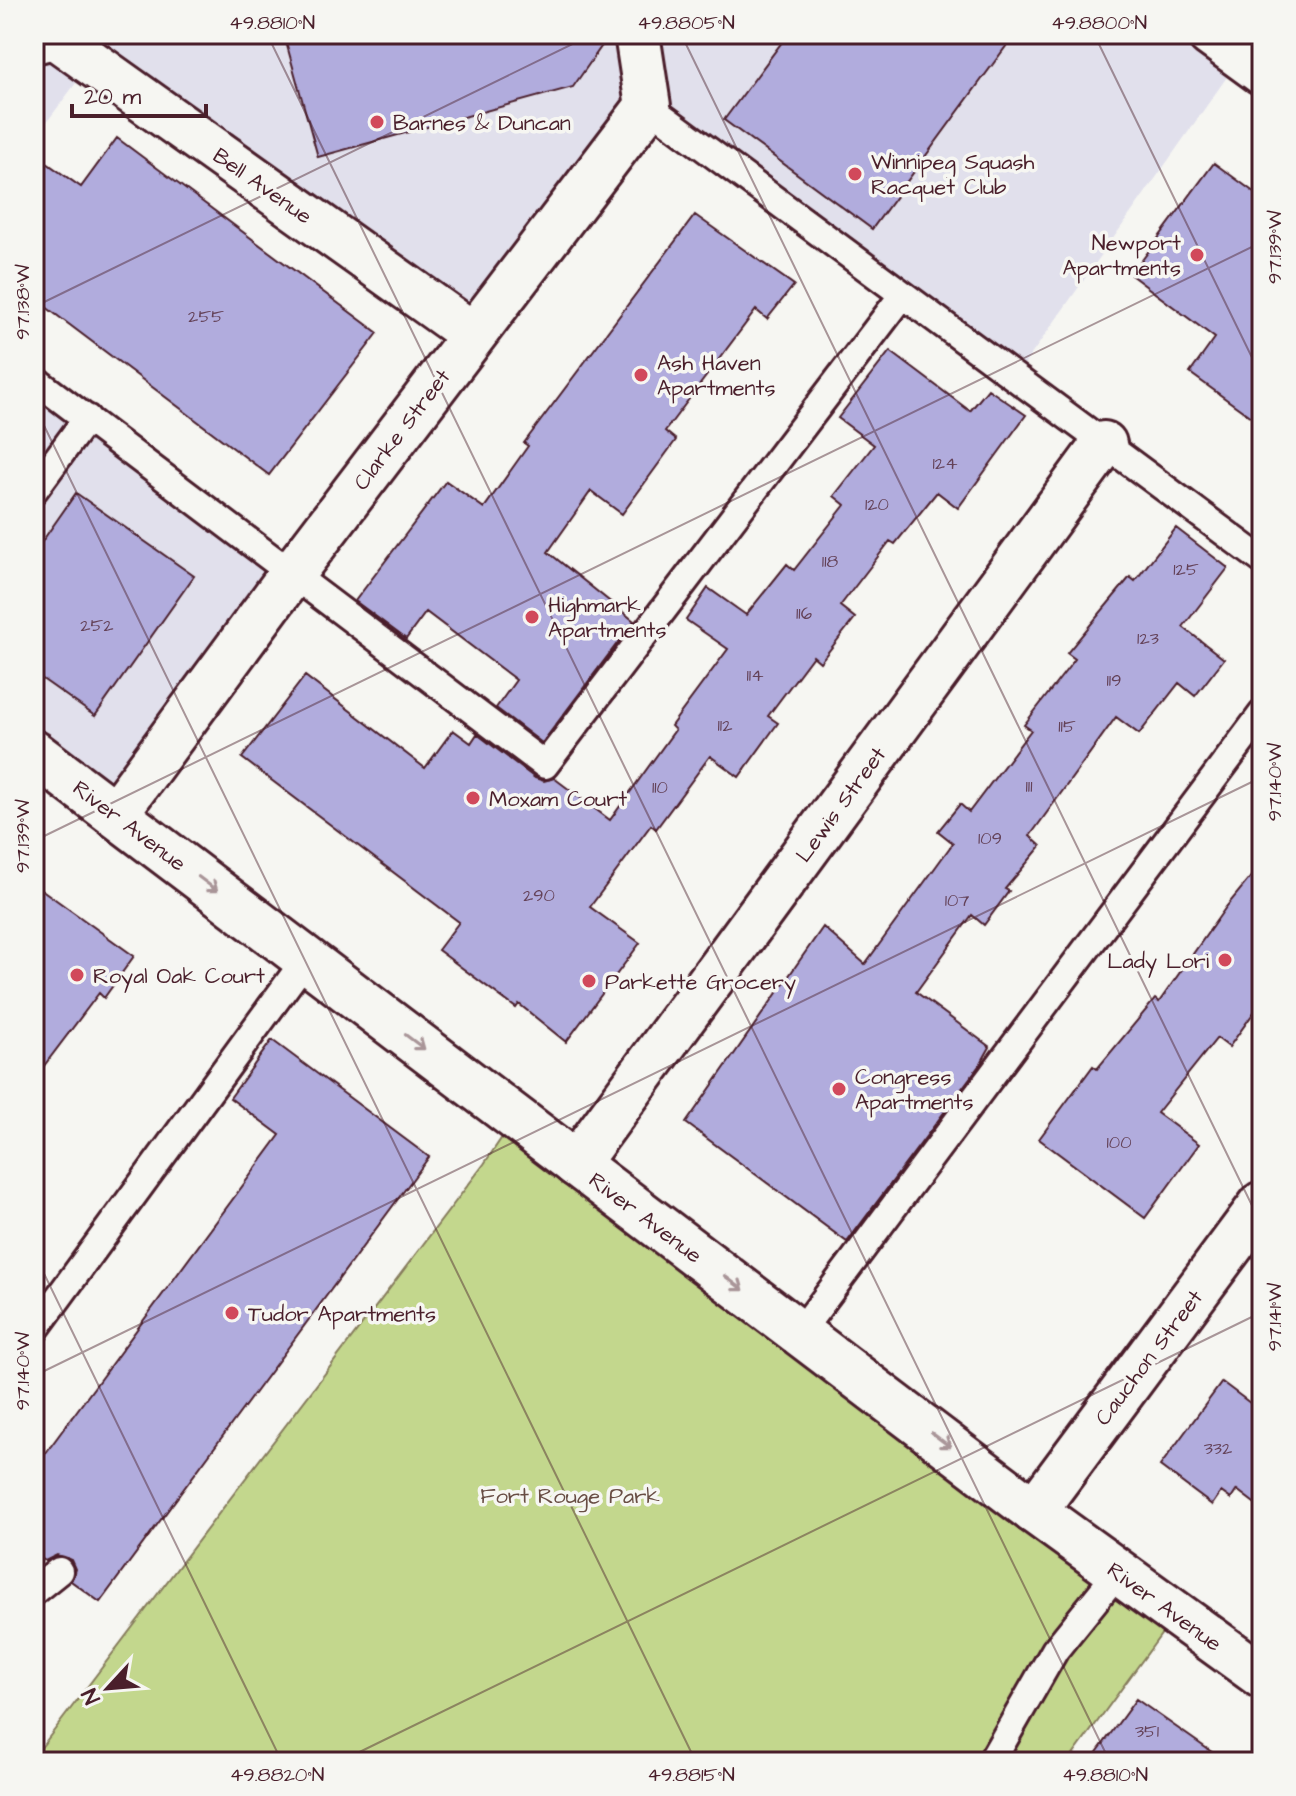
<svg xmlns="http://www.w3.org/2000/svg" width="1296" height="1796" font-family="'Architects Daughter',sans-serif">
	<rect width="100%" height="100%" fill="#f6f6f2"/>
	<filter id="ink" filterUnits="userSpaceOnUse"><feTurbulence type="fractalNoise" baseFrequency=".0125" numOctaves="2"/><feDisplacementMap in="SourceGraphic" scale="16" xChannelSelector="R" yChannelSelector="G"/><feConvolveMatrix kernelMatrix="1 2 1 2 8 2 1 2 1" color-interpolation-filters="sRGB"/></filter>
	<g filter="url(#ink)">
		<!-- built -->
		<path fill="#e1e0ec" d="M61,34H1210L1241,57L1014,379L648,106L472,334L91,63L34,139V41Z
			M34,379L291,575L115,814L34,753Z"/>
		<!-- green -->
		<path fill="#c3d78d" stroke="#867b5c" stroke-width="2" d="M515,1118L1176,1614L1068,1762H34V1757L484,1164Z"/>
		<!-- building -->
		<path fill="#b1acdd" stroke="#4a1f2b" stroke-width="2" d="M314,34H610L573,87L318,157L286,42Z
			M788,34H1015L872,229L724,120Z
			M117,138L378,333L269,475L34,298V154L81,187Z
			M1214,163L1262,198V425L1190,373L1215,338L1131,275Z
			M695,215L794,285L767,319L756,310L665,431L676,440L622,514L591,491L548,552L634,621L542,743L496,708L516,680L426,612L406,639L355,601L446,481L484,508L528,446L524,443Z
			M890,351L970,411L988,389L1026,415L958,508L937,492L895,544L890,541L840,606L855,618L820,662L813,656L768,716L778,723L739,777L710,756L656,829L651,825L590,907L640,943L566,1042L519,1004L516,1008L438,950L459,922L242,758L305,676L425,768L453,730L471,743L477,734L535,778L544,781L554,778L610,820L675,730L671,726L728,649L686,620L708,588L746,615L787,564L794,570L845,505L834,496L874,445L838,418Z
			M76,493L194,576L95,716L34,673V553Z
			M1176,528L1228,568L1183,627L1224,659L1195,696L1179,683L1139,734L1116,717L1030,836L1041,846L1005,889L1009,891L984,925L972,915L916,992L990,1047L981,1063L847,1242L686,1123L823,927L865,964L953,843L938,831L960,804L969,812L1031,730L1024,725L1075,659L1067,653L1130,577L1135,581Z
			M1262,863V1001L1229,1047L1217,1038L1157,1113L1199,1144L1145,1218L1039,1139L1093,1066L1097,1069L1155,999L1159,1002L1226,907Z
			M34,884L134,956L104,998L99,993L34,1079Z
			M272,1040L429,1157L100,1602L71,1581L75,1569L71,1560L57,1555L45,1561L34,1553V1469L280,1135L230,1098Z
			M1222,1382L1262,1412V1509L1237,1490L1231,1499L1221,1492L1212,1505L1160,1466Z
			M1136,1699L1226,1762H1090Z"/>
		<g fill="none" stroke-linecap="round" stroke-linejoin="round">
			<!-- lane casing -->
			<g stroke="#4a1f2b" stroke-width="32">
				<path id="lane" d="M648,106L1262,560
					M34,379L545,765L902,296
					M34,490L87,418
					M34,1331L306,959
					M800,1332L1262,714
					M34,1591L59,1571
					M991,1762L1055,1650L1118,1572"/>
			</g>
			<!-- street casing -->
			<g stroke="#4a1f2b" stroke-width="50">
				<path id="street" d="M54,36L472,334
					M115,814L291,575L648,106L637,34
					M576,1164L1104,444
					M1034,1511L1262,1204"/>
			</g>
			<!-- secondary casing -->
			<g stroke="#4a1f2b" stroke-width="50">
				<path id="secondary" d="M1210,34L1262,72
					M34,753L1034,1511L1262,1676"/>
			</g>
			<!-- primary casing -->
			<g stroke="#4a1f2b" stroke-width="50">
				<path id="primary" d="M34,41L61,34"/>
			</g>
			<!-- lane -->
			<use href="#lane" stroke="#f6f6f2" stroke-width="26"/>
			<!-- street -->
			<use href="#street" stroke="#f6f6f2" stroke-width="44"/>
			<!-- secondary -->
			<use href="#secondary" stroke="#f6f6f2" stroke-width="44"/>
			<!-- primary -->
			<use href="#primary" stroke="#f6f6f2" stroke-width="44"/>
		</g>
		<!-- one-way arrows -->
		<defs><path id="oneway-shaft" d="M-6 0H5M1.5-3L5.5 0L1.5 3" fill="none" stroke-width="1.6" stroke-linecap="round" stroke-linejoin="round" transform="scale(2)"/></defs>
		<g stroke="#a99598">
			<use href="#oneway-shaft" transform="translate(208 884) rotate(37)"/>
			<use href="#oneway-shaft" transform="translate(415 1042) rotate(37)"/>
			<use href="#oneway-shaft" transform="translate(734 1283) rotate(37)"/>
			<use href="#oneway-shaft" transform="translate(941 1440) rotate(37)"/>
		</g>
	</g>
	<!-- ticks -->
	<path fill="none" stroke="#4a1f2b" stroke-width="2" stroke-opacity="0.45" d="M267,34L1110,1762M681,34L1262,1226M1094,34L1262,378M34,307L593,34M34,405L696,1762M34,841L1262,242M34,1253L282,1762M34,1376L1262,777M339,1762L1262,1312"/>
	<!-- markers -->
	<g fill="#d1495b" stroke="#f6f6f2" stroke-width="3">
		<circle cx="377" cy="122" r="8"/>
		<circle cx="855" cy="174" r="8"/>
		<circle cx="1197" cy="255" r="8"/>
		<circle cx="641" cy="375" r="8"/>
		<circle cx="532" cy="617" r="8"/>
		<circle cx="473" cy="798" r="8"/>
		<circle cx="1225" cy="960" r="8"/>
		<circle cx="77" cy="975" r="8"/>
		<circle cx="589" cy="981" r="8"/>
		<circle cx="839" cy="1089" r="8"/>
		<circle cx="232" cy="1313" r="8"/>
	</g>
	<g text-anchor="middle" stroke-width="7" stroke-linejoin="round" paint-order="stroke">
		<!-- number labels -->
		<g font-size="18" fill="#644258">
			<text x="206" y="322">255</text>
			<text x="945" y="469">124</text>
			<text x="877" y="510">120</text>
			<text x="830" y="567">118</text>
			<text x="1186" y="575">125</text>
			<text x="804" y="619">116</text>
			<text x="97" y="631">252</text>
			<text x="1148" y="644">123</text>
			<text x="755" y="681">114</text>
			<text x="1114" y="686">119</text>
			<text x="725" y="731">112</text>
			<text x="1067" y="732">115</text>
			<text x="1029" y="792">111</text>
			<text x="660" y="793">110</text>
			<text x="990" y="844">109</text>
			<text x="539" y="901">290</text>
			<text x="957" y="906">107</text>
			<text x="1119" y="1148">100</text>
			<text x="1218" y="1454">332</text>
			<text x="1147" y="1737">351</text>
		</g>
		<!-- poi labels -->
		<g font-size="22" fill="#4a1f2b" stroke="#f6f6f2" text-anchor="start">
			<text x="393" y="130">Barnes &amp; Duncan</text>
			<text x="871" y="169">Winnipeg Squash<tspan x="871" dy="25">Racquet Club</tspan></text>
			<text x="1181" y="250" text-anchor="end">Newport<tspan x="1181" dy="25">Apartments</tspan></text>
			<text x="657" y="370">Ash Haven<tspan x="657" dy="25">Apartments</tspan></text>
			<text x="548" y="612">Highmark<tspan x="548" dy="25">Apartments</tspan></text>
			<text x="489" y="806">Moxam Court</text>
			<text x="1209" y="968" text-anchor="end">Lady Lori</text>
			<text x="93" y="983">Royal Oak Court</text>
			<text x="605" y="989">Parkette Grocery</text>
			<text x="855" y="1084">Congress<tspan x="855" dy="25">Apartments</tspan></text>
			<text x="248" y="1321">Tudor Apartments</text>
		</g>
		<!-- street labels -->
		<g font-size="22" fill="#4a1f2b" stroke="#f6f6f2">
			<text transform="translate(263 185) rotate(35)" y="8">Bell Avenue</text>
			<text transform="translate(401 429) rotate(-53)" y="8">Clarke Street</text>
			<text transform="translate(840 804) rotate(-54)" y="8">Lewis Street</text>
			<text transform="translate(130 825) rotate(37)" y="8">River Avenue</text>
			<text transform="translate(646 1217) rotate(37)" y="8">River Avenue</text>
			<text transform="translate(1148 1357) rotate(-53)" y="8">Cauchon Street</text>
			<text transform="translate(1165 1606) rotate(36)" y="8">River Avenue</text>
		</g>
		<!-- park labels -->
		<g font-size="22" fill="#684d44" stroke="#f6f6f2">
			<text x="570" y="1503">Fort Rouge Park</text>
		</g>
	</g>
	<!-- margin -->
	<rect width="1296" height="1796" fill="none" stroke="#f6f6f2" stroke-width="88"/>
	<!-- north arrow -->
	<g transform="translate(108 1688) rotate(244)" stroke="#f6f6f2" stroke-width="6" paint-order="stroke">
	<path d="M0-6L14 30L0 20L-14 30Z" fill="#4a1f2b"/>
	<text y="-12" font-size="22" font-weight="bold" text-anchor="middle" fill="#4a1f2b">N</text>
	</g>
	<!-- scale -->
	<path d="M72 104v12h134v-12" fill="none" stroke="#4a1f2b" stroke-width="4"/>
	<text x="84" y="104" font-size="24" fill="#4a1f2b" stroke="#f6f6f2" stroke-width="6" paint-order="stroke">20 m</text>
	<rect x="44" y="44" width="1208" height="1708" fill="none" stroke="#4a1f2b" stroke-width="3"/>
	<g font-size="20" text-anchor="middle" fill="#4a1f2b">
		<text x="272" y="29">49.8810°N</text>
		<text x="686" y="29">49.8805°N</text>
		<text x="1099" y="29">49.8800°N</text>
		<text transform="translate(1274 247) rotate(-90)" y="7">97.139°W</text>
		<text transform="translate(22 302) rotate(-90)" y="7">97.138°W</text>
		<text transform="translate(1274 782) rotate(-90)" y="7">97.140°W</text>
		<text transform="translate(22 836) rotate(-90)" y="7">97.139°W</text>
		<text transform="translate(1274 1317) rotate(-90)" y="7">97.141°W</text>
		<text transform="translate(22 1371) rotate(-90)" y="7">97.140°W</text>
		<text x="277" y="1781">49.8820°N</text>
		<text x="691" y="1781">49.8815°N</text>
		<text x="1105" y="1781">49.8810°N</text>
	</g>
</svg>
